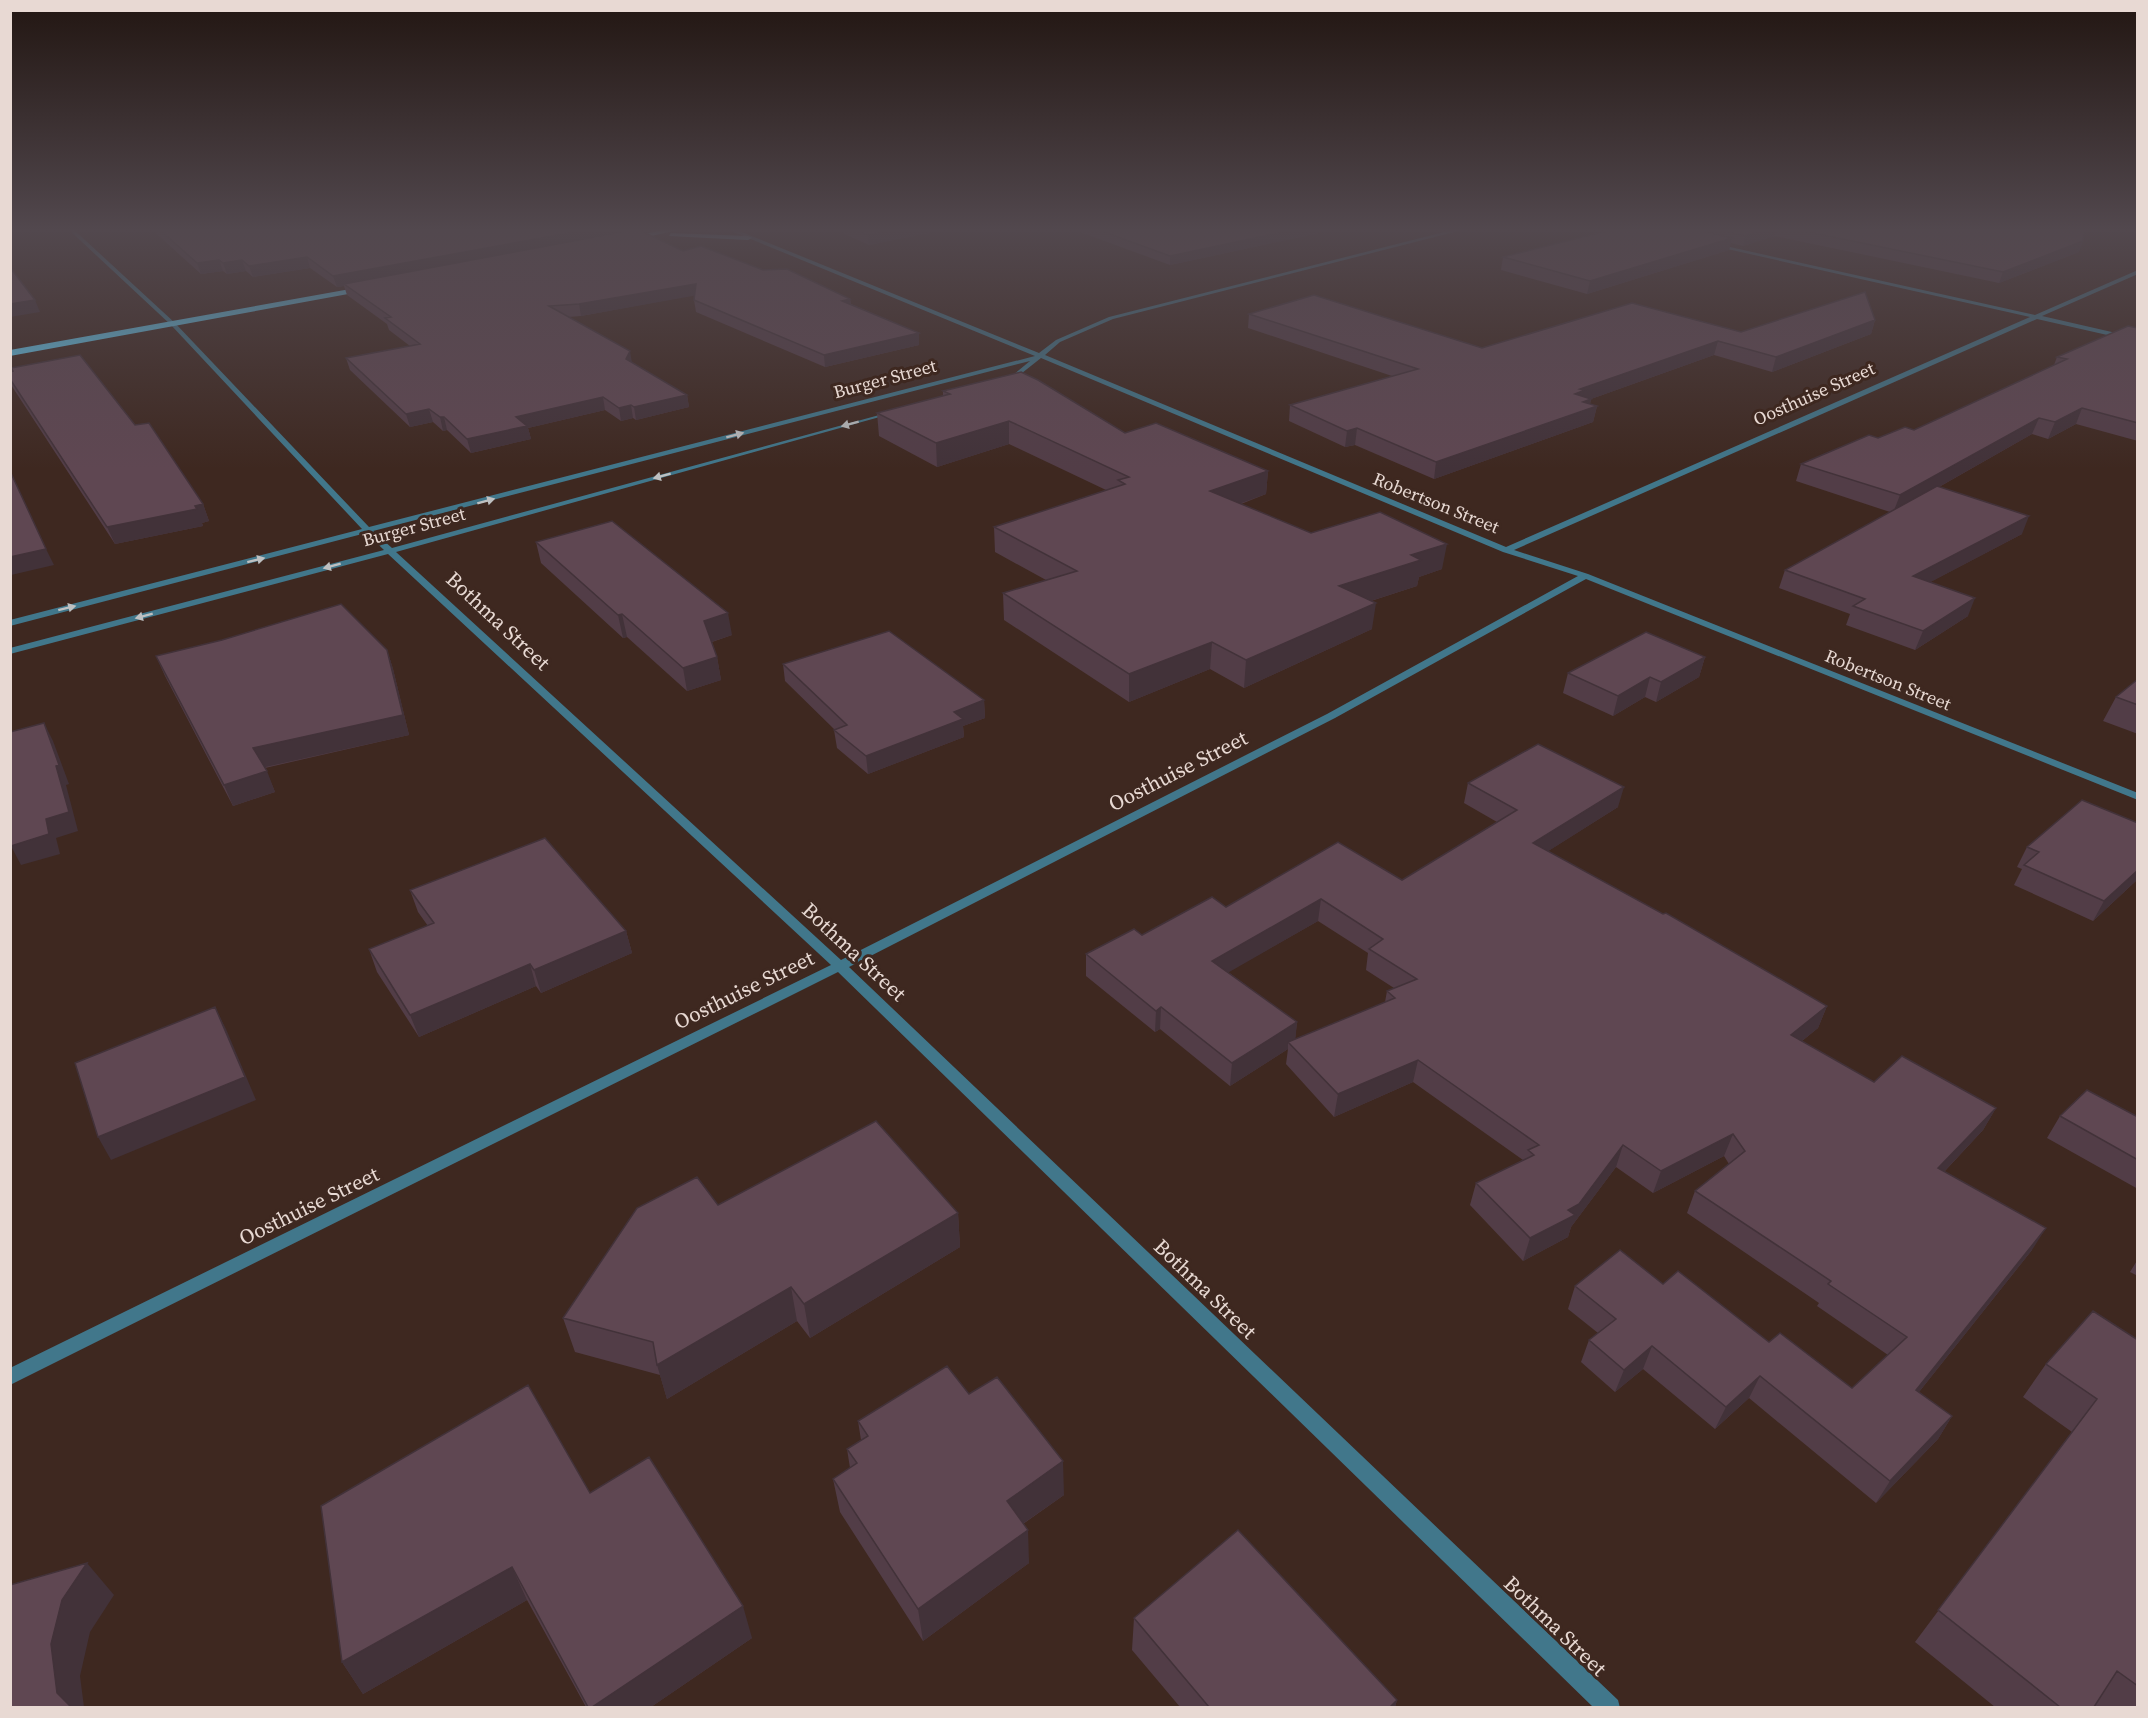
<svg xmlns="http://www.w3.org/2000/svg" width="2148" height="1718" font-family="'Source Serif 4',serif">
	<rect width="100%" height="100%" fill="#3e2820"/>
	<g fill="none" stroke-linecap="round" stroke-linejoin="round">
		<!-- service -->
		<path fill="#41778b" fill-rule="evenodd" d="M2138,228V231L2131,228Z"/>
		<!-- minor -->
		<path fill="#41778b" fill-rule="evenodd" d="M67,228H72L175,323L369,527L1035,356L724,228H732L1039,353L1056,340L1109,317L1460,228H1470L1113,319L1060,342L1045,355L1506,547L2030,317L1714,246L1712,243L2035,315L2138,270V274L2042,316L2138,338V342L2037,319L1514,550L1588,574L2138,793V800L1586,579L1335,718L849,967L1618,1700L1620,1708H1594L838,972L10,1385V1368L831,965L388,554L10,654V648L384,550L366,533L10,626V620L362,529L171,325ZM1041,358L1503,552L1578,576L1327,714L841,960L396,552L894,413V411L392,548L373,531L1030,361L1007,380L1012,381Z"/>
		<!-- trunk -->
		<path fill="#62caee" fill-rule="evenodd" d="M671,228H687L628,241L624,239Z
			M671,233L748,236L752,238L748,240L669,236Z
			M367,286L371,288L370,290L10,356V350Z"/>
	</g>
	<!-- wall -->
	<path fill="#523d47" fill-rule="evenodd" d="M150,228H626L627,231L683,251L763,270L850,299L851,304L919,333V345L825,367L696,312L694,300V295L581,316L568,317L632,363L687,395L689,407L636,420L633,418L621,421L605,410L528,428L531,439L471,453L447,430L443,431L433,422L410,427L350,370L346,358L410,346L389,330L387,324L347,295L344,286L337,287L310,268L253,277L246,271L227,274L223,271L201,274Z
		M831,228H953L869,245Z
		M1069,228H1342L1170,265Z
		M1618,228H2084L2079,252L1999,283L1775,236L1743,246L1731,243L1729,250L1587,294L1501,270L1503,257Z
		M1249,314L1482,348L1741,332L1875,320L1871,334L1772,372L1714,355L1591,399L1590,404L1597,406L1593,422L1434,479L1355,445L1345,447L1289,421L1290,405L1392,376L1248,328Z
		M2138,327V441L2076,424L2048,439L2032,434L1939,487L2022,534L1930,582L1968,616L1915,650L1846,625L1850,614L1779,588L1785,570L1890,512L1796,481L1801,464L1878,438L1914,430L2054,365L2057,357Z
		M11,368L135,425L203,504L209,521L202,523L203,526L115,544L13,388L10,383V372L13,371Z
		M943,391L1125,433L1268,471L1266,494L1241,504L1311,533L1442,569L1419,577L1417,586L1371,601L1372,629L1244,688L1210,669L1129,702L1004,620L1003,593L1046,580L995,552L994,527L1106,490L1009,444L937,467L879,436L877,413L943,396Z
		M536,542L732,635L712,642L717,657L721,680L687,691L627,637L623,638L541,563Z
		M387,650L393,669L409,735L265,768L275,792L233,806L165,676L156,656Z
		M1705,657L1699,677L1656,702L1645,697L1613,716L1563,693L1568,673Z
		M783,664L984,700L985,718L963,726L964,737L868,774L837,748L834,730H835L785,681Z
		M2138,679V734L2103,721L2116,697Z
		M1468,783L1618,807L1548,851L1827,1006L1818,1028L1802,1041L1874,1082L1996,1108L1983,1130L1944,1172L2032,1250L1919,1392L1952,1416L1938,1439L1876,1503L1749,1398L1715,1429L1643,1369L1615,1392L1581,1362L1589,1340L1598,1333L1568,1309L1575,1286L1663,1284L1852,1388L1888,1355L1817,1306L1819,1303L1687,1213L1695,1191L1729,1164L1724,1156L1653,1193L1616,1167L1571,1227L1568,1237L1523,1261L1470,1205L1476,1183L1523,1160L1413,1082L1334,1117L1286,1064L1288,1049L1230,1086L1160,1029L1155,1032L1086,976V954L1226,907L1402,880L1497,822L1464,803ZM1318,921L1368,953L1366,970L1394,988L1387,991L1385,1002L1295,1039L1297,1022L1228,972Z
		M2027,847L2138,879L2093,921L2014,885L2022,869L2017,867Z
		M410,890L626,931L632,953L541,993L536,986L419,1037L377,972L369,949L428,926L418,912Z
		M2060,1116L2138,1117V1189L2047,1138Z
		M718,1205L958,1213L960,1247L810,1338L797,1321L667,1399L660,1375L575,1352L563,1318Z
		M2138,1259V1276L2130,1272Z
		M2138,1340V1707H2096L2095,1706L2094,1707H1995L1915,1642L2072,1432L2023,1397L2046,1364Z
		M969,1394L1064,1495L1023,1524L1029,1563L923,1641L840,1512L833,1479L850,1468L847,1449L861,1440L858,1421Z
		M590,1493L752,1638L651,1707H586L527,1600L363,1694L342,1662Z
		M1134,1618L1397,1700L1395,1707H1180L1132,1650Z"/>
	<!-- shaded-wall -->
	<path fill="#423239" d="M596,228H626L627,234L344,284V286L337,287L333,276Z
		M904,228H953L869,245L868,235Z
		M1301,228H1342L1170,265V256Z
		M1769,228H1777L1775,236L1743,246L1745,236Z
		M1732,238L1729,250L1587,294L1590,281Z
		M2083,241L2079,252L1999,283L2003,272Z
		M307,257L310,268L253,277L249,266Z
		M219,260L223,271L201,274L197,263Z
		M242,260L246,271L227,274L223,263Z
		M696,284L698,295L581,316L579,304Z
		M850,299L851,310L842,301Z
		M35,300L40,312L10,317V304Z
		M1875,320L1871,334L1772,372L1776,357Z
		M919,333V345L825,367L824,355Z
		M1718,341L1714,355L1591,399L1589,409L1597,406L1593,422L1434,479L1436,462L1575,394L1580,389Z
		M630,351L632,363L626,359Z
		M687,395L689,407L636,420L634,407Z
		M603,397L605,410L528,428L531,439L471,453L467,439L516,417Z
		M631,405L633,418L621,421L619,408Z
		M2082,408L2076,424L2048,439L2055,422Z
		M429,409L433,422L410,427L406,414Z
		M440,417H444L447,430L443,431Z
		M2039,418L2032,434L1893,513L1900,495Z
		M1009,421V444L937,467L936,443Z
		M1357,428L1355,445L1345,447L1347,431Z
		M1268,471L1266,494L1209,515L1210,491Z
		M203,504L209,521L202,523L203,526L115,544L107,527Z
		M2029,516L2022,534L1906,595L1913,576Z
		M1447,544L1442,569L1419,577L1417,586L1336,612L1339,586L1411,555Z
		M46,549L54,565L11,575L10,557Z
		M1975,598L1968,616L1915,650L1923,631Z
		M1376,603L1372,629L1244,688L1246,660Z
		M728,613L732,635L708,643L704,621Z
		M622,614L627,637L623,638L618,615Z
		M1212,642L1210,669L1129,702V674Z
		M387,650L393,669L409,735L261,768L253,748Z
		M717,657L721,680L687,691L683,668Z
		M1705,657L1699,677L1656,702L1661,682Z
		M1650,677L1645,697L1613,716L1618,696Z
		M984,700L985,718L963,726L964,737L868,774L866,756L954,712Z
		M44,723L53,741L69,784L66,785L78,831L56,838L60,854L21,865L11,846Z
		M267,771L275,792L233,806L224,785Z
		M1624,787L1618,807L1528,864L1533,843Z
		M2138,870V879L2093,921L2104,901Z
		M1321,899L1318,921L1210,983L1212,961Z
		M626,931L632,953L541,993L534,970Z
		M530,964L536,986L419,1037L410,1015Z
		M1827,1006L1818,1028L1782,1057L1791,1035Z
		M215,1007L226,1029L256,1100L111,1160L98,1137Z
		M1161,1007L1160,1029L1155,1032L1156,1011Z
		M1297,1022L1295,1044L1288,1042V1049L1230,1086L1232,1063Z
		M1418,1060L1413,1082L1334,1117L1338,1094Z
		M1996,1108L1983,1130L1926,1191L1938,1168Z
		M1733,1134L1724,1156L1653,1193L1661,1171Z
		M1623,1145L1616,1167L1571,1227L1568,1237L1523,1261L1530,1238L1568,1210Z
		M958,1213L960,1247L810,1338L804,1304Z
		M2046,1228L2032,1250L1903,1412L1916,1390Z
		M791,1287L797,1321L667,1399L657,1365Z
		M1652,1346L1643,1369L1615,1392L1624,1370Z
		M1760,1376L1749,1398L1715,1429L1726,1407Z
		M1952,1416L1938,1439L1876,1503L1890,1481Z
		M1063,1461L1064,1495L1008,1534L1007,1501Z
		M1028,1530L1029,1563L923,1641L918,1609Z
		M87,1563L114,1595L90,1632L80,1676L84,1707H71L57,1693L51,1644L62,1600Z
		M512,1567L527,1600L363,1694L342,1662Z
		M743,1606L752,1638L651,1707H592Z
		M1397,1700L1395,1707H1390Z"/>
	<!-- building -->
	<path fill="#5f4752" stroke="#423239" stroke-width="1.5" d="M158,228H596L333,276L307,257L249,266L242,260L223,263L219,260L197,263Z
		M852,228H904L868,235Z
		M1093,228H1301L1170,256Z
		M1618,228H1690L1732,238L1590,281L1503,257Z
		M1713,228H1769L1745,236Z
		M1789,228H2084L2083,241L2003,272Z
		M637,229L683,251L701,246L763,270L787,269L850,299L842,301L919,333L824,355L694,300L696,284L579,304L549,306L630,351L626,359L687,395L634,407L631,405L619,408L603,397L516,417L527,426L467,439L444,417H440L429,409L406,414L346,358L420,344L385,318L391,317L344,284Z
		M10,268L12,270L35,300L10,304Z
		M1865,292L1875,320L1776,357L1718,341L1580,389L1585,390L1575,394L1591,399L1583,402L1597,406L1436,462L1357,428L1347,431L1290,405L1418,369L1249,314L1314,295L1482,348L1632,303L1741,332Z
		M2128,326L2138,328V423L2082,408L2055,422L2039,418L1900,495L1801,464L1869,435L1878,438L1905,427L1914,430L2067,359L2057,357Z
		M80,355L135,425L149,423L203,504L195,506L197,509L107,527L10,379V372L13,371L11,368Z
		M1021,372L1038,380L1125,433L1156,423L1268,471L1210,491L1311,533L1380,512L1447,544L1411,555L1421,560L1339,586L1376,603L1246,660L1212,642L1129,674L1003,593L1077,571L994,527L1125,484L1118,480L1129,477L1009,421L936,443L877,413L950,394L943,391Z
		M10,471L46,549L10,557Z
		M1937,486L2029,516L1913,576L1975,598L1923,631L1853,606L1865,599L1785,570Z
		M612,521L728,613L704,621L717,657L683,668L622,614L618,615L536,542Z
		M341,604L387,650L403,715L253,748L267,771L224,785L156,656L222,640Z
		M889,631L984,700L954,712L963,719L866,756L834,730L847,725L783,664Z
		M1646,632L1705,657L1661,682L1650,677L1618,696L1568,673Z
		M2138,679V705L2116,697Z
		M44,723L59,765L56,766L69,812L46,819L49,834L11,846L10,732Z
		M1538,744L1624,787L1533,843L1663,914L1666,913L1827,1006L1791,1035L1874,1082L1902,1056L1996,1108L1938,1168L2046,1228L1916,1390L1952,1416L1890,1481L1760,1376L1726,1407L1652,1346L1624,1370L1589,1340L1616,1319L1575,1286L1620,1250L1663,1284L1678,1271L1769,1342L1780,1333L1852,1388L1907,1337L1828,1284L1831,1281L1695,1191L1745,1151L1733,1134L1661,1171L1623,1145L1579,1204L1568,1210L1575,1215L1530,1238L1476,1183L1534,1155L1528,1150L1539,1145L1418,1060L1338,1094L1288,1042L1395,998L1387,991L1417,979L1369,949L1383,939L1321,899L1212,961L1297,1022L1232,1063L1161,1007L1156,1011L1086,954L1134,929L1142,935L1212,897L1226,907L1338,842L1402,880L1517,810L1468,783Z
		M2082,800L2138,823V870L2104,901L2024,865L2039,852L2027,847Z
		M545,838L626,931L534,970L530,964L410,1015L369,949L434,923L410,890Z
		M215,1007L245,1077L98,1137L75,1063Z
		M2087,1090L2138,1117V1160L2060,1116Z
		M876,1121L958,1213L804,1304L791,1287L657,1365L653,1342L563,1318L637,1208L697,1177L718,1205Z
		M2093,1311L2138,1340V1686L2117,1671L2094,1707H2060L1938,1610L2097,1399L2046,1364Z
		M947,1366L969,1394L997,1377L1063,1461L1007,1501L1028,1530L918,1609L833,1479L857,1463L847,1449L868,1436L858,1421Z
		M528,1385L590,1493L649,1457L743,1606L592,1707H588L512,1567L342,1662L321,1506Z
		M1238,1530L1397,1700L1390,1707H1209L1134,1618Z
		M87,1563L62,1600L51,1644L57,1693L71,1707H10V1585Z"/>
	<!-- one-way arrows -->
	<defs><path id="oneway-solid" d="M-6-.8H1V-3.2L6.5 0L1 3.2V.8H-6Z" transform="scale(1.5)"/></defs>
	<g fill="#bec0c1">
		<use href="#oneway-solid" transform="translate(850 424) rotate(165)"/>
		<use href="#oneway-solid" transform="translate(735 435) rotate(-15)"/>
		<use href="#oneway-solid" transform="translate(662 476) rotate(165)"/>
		<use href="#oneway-solid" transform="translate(486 501) rotate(-15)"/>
		<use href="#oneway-solid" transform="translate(256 560) rotate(-14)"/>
		<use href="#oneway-solid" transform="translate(332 566) rotate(165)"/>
		<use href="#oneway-solid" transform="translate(67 608) rotate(-14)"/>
		<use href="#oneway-solid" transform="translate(144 616) rotate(165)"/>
	</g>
	<!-- sky -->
	<linearGradient id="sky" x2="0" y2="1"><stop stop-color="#221612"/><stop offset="0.49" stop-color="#52484e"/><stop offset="1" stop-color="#52484e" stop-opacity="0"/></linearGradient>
	<rect width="2148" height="469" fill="url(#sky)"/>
	<g text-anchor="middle" stroke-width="6" stroke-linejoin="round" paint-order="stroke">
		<!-- far-street labels -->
		<g font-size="18" fill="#e8d9d3" stroke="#3e2820">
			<text transform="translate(885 379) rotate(-15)" y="6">Burger Street</text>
			<text transform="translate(1814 394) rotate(-24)" y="6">Oosthuise Street</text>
			<text transform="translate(1436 503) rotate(22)" y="6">Robertson Street</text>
			<text transform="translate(414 527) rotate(-15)" y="6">Burger Street</text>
			<text transform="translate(1888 680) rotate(22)" y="6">Robertson Street</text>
		</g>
		<!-- street labels -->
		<g font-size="21" fill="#e8d9d3" stroke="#3e2820">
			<text transform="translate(498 621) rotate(43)" y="7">Bothma Street</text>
			<text transform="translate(1178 771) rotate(-27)" y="7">Oosthuise Street</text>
			<text transform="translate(854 952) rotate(43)" y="7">Bothma Street</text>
			<text transform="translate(744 990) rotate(-26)" y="7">Oosthuise Street</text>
			<text transform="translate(309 1206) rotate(-26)" y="7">Oosthuise Street</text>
			<text transform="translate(1205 1289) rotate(44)" y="7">Bothma Street</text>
			<text transform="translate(1555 1626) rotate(44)" y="7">Bothma Street</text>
		</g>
	</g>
	<!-- border -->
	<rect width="2148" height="1718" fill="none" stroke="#e8d9d3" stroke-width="24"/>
</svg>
